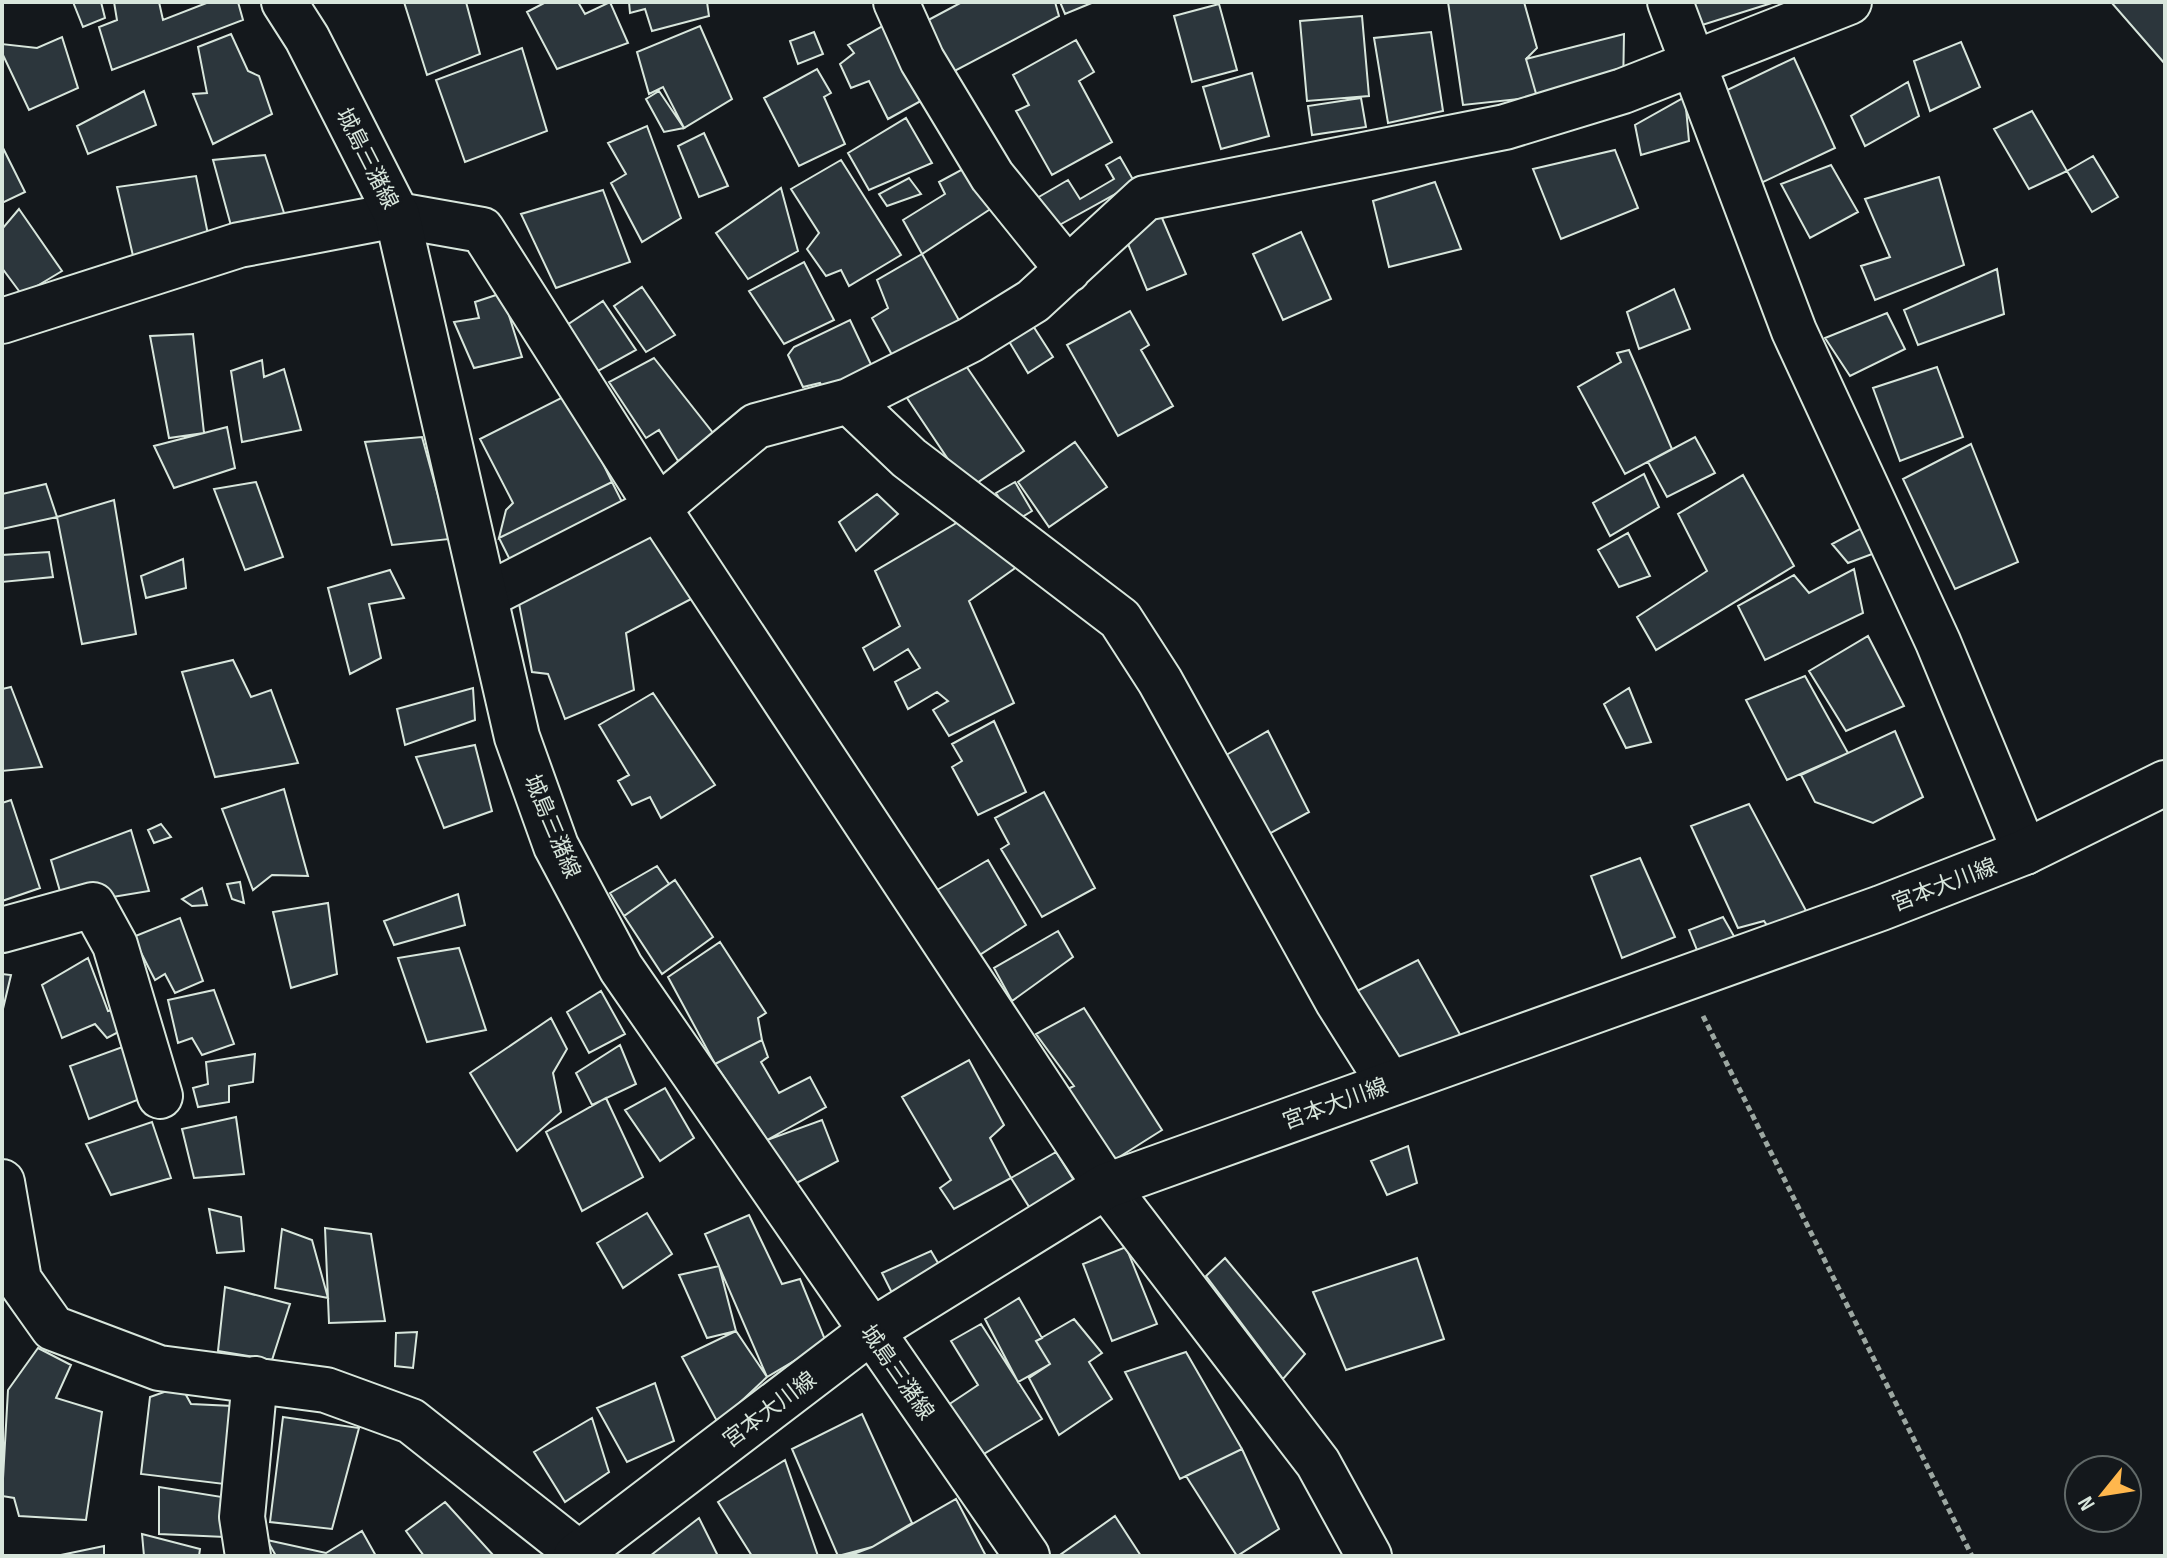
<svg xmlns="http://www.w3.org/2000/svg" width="2167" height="1558" font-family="'Sofia Sans Condensed','Noto Sans JP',sans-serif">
	<rect width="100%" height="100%" fill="#14181c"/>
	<!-- building -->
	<path fill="#2c363c" stroke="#d8e6dc" stroke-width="2" d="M73,2H101L105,18L83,27Z
		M114,2H159L163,20L209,2H238L243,20L112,70L99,27L117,20Z
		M404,2H466L480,54L427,75Z
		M546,2H578L585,14L610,2L628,43L557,69L527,12Z
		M629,2H707L709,16L652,31L645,9L630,13Z
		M962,2H1055L1059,16L947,75L919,25Z
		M1060,2H1094L1065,14Z
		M1448,2H1524L1537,48L1526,59L1537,97L1463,105Z
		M1692,2H1775L1699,26Z
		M2111,2H2165V64Z
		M1219,4L1237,70L1192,82L1174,16Z
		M1362,16L1369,96L1307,101L1300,21Z
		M888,23L928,97L888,119L869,81L851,88L840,64L854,53L848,45Z
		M700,26L732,99L684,128L663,87L649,94L637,52Z
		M814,32L823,54L798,64L790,41Z
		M1431,32L1443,111L1388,123L1374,38Z
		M231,34L248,71L259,76L272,114L213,144L193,94L207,93L198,47Z
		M1624,34L1623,91L1537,97L1526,59Z
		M62,37L78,88L29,110L2,53V44L37,48Z
		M1076,40L1094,72L1079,81L1112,142L1052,175L1016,111L1029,105L1013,75Z
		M1961,42L1980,87L1930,111L1914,61Z
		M522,48L547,131L465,162L436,80Z
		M1794,58L1835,148L1761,183L1717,95Z
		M817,69L831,93L824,97L845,144L799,166L764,98Z
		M1252,73L1269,136L1221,149L1203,87Z
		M1908,82L1919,116L1865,146L1851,116Z
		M144,91L156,125L88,154L77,126Z
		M659,91L684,128L664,132L646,99Z
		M1685,97L1689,141L1641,155L1635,125Z
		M1361,98L1366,127L1312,135L1308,106Z
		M2032,111L2067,171L2029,189L1994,129Z
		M906,118L932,163L869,190L848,153Z
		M647,126L681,218L642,242L611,183L626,174L608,143Z
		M704,133L728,186L699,197L678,146Z
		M2,146L25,192L2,203Z
		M1615,150L1638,208L1561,239L1533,169Z
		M265,155L286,219L233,233L213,160Z
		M2093,156L2118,197L2092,212L2067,171Z
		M1120,157L1135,183L1054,228L1037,198L1068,180L1080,199L1114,179L1106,165Z
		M841,160L901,255L849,286L841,270L826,276L807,249L819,233L791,189Z
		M974,163L998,204L922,254L903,220L945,194L939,182Z
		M1831,165L1858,212L1810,238L1781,184Z
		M196,176L210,244L134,260L117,187Z
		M1939,177L1964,265L1875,300L1861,266L1890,257L1865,199Z
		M909,178L921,194L887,206L879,194Z
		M1435,182L1461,249L1389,267L1373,201Z
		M781,188L798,251L748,279L716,233Z
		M603,190L630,262L556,288L521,214Z
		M19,209L62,271L22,295L2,268V229Z
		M1159,211L1186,274L1147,290L1121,227Z
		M1301,232L1331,299L1283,320L1253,254Z
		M922,254L970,340L898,366L872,318L888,308L877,280Z
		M804,262L834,320L784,344L749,291Z
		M1997,269L2004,314L1918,345L1904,310Z
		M642,287L675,335L646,352L614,306Z
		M1674,289L1690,329L1639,349L1627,312Z
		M502,293L522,357L474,368L454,322L479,318L475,302Z
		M603,301L636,350L598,371L567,325Z
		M1130,311L1149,345L1141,350L1173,406L1118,436L1067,345Z
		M1887,313L1905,349L1850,376L1825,338Z
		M1028,318L1053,357L1028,373L1004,333Z
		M850,320L876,375L827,395L820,383L803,387L788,355L794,347Z
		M193,334L204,433L169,438L150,336Z
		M1629,350L1672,449L1625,474L1578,387L1621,362L1617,353Z
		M654,358L717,438L678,461L659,430L646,438L609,382Z
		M262,360L264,377L284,369L301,430L242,442L231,371Z
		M962,360L1024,451L968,489L907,398Z
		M1937,367L1963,437L1900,461L1873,388Z
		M569,394L612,482L499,538L506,510L513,503L480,439Z
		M227,427L235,468L174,488L154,446Z
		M422,437L450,539L392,545L365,442Z
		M1695,437L1715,473L1667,497L1648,462Z
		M1075,442L1107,487L1049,527L1018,482Z
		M1971,444L2018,562L1955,589L1903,479Z
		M1644,474L1659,507L1610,536L1593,503Z
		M1743,475L1794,566L1656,650L1637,617L1707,571L1678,514Z
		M256,482L283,557L245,570L214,489Z
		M612,482L627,512L514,568L499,538Z
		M1015,482L1032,511L1014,522L996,493Z
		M46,484L57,517L2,529V494Z
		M877,494L898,514L856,551L839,522Z
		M114,500L136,634L82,644L57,517Z
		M965,518L1018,566L969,601L1014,703L949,736L933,710L948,701L937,692L908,709L895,682L920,668L908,649L874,670L863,648L900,626L875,571Z
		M1869,524L1883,550L1848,563L1832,544Z
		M655,529L693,598L626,633L634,690L565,719L548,674L532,672L517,593Z
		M1628,533L1650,576L1619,587L1598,550Z
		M49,552L53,577L2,582V555Z
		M183,559L186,588L146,598L141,576Z
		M1854,569L1863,613L1765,660L1738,606L1794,575L1809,593Z
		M390,570L404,598L369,604L381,658L350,674L328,588Z
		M1868,636L1904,706L1846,731L1809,671Z
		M233,660L251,697L271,690L298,763L215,777L182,672Z
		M1805,676L1848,753L1787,780L1746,700Z
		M11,687L42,767L2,771V689Z
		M473,688L475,720L405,745L397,709Z
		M1629,688L1651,742L1626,748L1604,704Z
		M653,693L715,785L661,818L650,797L632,805L618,781L629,775L599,725Z
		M994,721L1026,792L978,815L952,767L962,761L952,744Z
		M1268,731L1309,812L1265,836L1221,758Z
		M1895,731L1923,797L1873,823L1815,802L1801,775Z
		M475,745L492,811L444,828L416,757Z
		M284,789L308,876L272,875L253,890L222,809Z
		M1044,792L1095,888L1042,917L1001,849L1009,844L995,818Z
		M11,800L40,888L2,901V803Z
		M1749,804L1811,920L1774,936L1764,921L1738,928L1691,826Z
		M161,824L171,837L154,843L148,830Z
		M131,830L149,891L64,905L51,860Z
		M1640,858L1675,937L1622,958L1591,876Z
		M988,860L1026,925L978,956L937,890Z
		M657,866L669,884L624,916L610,893Z
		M675,880L713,937L662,974L624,916Z
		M240,882L244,903L232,899L227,884Z
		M202,888L207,905L192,906L182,899Z
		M458,894L465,925L394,945L384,921Z
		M328,903L337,974L291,988L273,912Z
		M1723,917L1739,945L1703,965L1689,930Z
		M180,918L203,981L175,993L165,974L155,980L133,937Z
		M1058,931L1073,957L1012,1001L994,968Z
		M720,942L766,1013L758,1018L762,1040L715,1064L668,977Z
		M459,948L486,1030L427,1042L398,958Z
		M88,958L108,1011L122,1008L130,1026L107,1038L95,1024L62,1038L42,985Z
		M1418,960L1462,1038L1404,1064L1357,991Z
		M2,974L11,975L2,1013Z
		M214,990L234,1044L202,1055L192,1038L178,1043L168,1000Z
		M601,991L625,1034L589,1053L567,1012Z
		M1084,1008L1162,1130L1116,1159L1059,1093L1074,1086L1036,1034Z
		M551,1018L567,1049L553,1073L561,1112L517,1151L470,1073Z
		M762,1040L768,1057L761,1062L779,1093L810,1077L826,1107L767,1140L715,1064Z
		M128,1045L145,1097L89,1119L70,1066Z
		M620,1045L636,1084L592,1105L576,1073Z
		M255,1054L253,1082L229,1086V1102L198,1107L193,1088L208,1084L206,1062Z
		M969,1060L1004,1125L990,1138L1011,1178L954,1209L940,1188L951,1180L902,1097Z
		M665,1088L694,1138L660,1161L625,1110Z
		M606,1098L643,1177L582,1211L546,1132Z
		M236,1117L244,1174L194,1178L182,1129Z
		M822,1120L838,1161L789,1187L767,1140Z
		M152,1122L171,1178L111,1195L86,1144Z
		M1408,1146L1417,1183L1387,1195L1371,1161Z
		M1056,1152L1085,1198L1036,1218L1011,1178Z
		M209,1209L241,1217L244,1251L217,1253Z
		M647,1213L672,1254L623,1288L597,1243Z
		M749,1215L782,1284L800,1279L826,1342L767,1377L705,1234Z
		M325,1228L371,1234L385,1321L329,1323Z
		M282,1229L312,1240L328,1298L275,1288Z
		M1126,1247L1157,1324L1112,1341L1083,1264Z
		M931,1251L941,1268L895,1299L882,1273Z
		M1225,1258L1305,1354L1283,1379L1206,1276Z
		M1417,1258L1444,1339L1346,1370L1313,1292Z
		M719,1266L736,1331L707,1338L679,1275Z
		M225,1287L290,1304L272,1360L218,1351Z
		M1019,1298L1042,1338L1036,1341L1050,1364L1018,1382L985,1319Z
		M1074,1319L1102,1353L1089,1362L1112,1399L1059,1435L1029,1378L1050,1364L1036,1341Z
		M981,1324L1042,1419L977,1458L948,1405L978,1385L951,1341Z
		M736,1331L767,1377L718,1423L682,1357Z
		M417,1332L413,1368L395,1366L396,1333Z
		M38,1348L71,1365L56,1398L102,1412L86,1520L19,1516L14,1498L2,1496L8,1390Z
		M1186,1352L1242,1449L1180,1479L1125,1372Z
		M655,1383L674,1441L627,1462L597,1408Z
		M181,1386L191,1404L233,1406L224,1484L141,1474L150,1397Z
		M862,1414L912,1523L872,1547L838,1556L792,1449Z
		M283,1417L359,1428L332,1529L270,1522Z
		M592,1418L609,1472L565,1502L534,1452Z
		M1242,1449L1279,1529L1237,1556L1186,1476Z
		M785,1460L818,1556H752L718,1502Z
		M159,1487L222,1497L225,1537L159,1534Z
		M956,1499L986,1556H848L872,1547Z
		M445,1502L494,1556H424L406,1531Z
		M1115,1516L1141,1556H1061L1060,1555Z
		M699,1518L718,1556H650Z
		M362,1531L376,1556H276L267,1540L326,1553Z
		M142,1534L200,1549L199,1556H144Z
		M104,1546V1556H56Z"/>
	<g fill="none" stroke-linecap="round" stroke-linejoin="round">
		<!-- minor casing -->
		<g stroke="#d8e6dc" stroke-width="48">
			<path id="minor" d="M896,2L922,60L992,176L1068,270
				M1670,2L1794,331L1938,642L2025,852
				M2,321L239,245L397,215L482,230L658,508L1106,1186L1318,1463L1369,1556
				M849,401L909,458L1120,619L1160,681L1338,1002L1389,1083
				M486,596L658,508L756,426L849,401L970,340L1033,301L1145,198L1505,127L1623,91L1849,2
				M2,930L93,905L115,945L160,1096
				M2,1182L19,1280L53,1328L159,1368L326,1390L411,1421L582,1556
				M248,1556L242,1517L255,1379"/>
		</g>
		<!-- major casing -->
		<g stroke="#d8e6dc" stroke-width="48">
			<path id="major" d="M284,2L307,38L397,215L517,737L556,846L621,968L1027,1556
				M576,1556L870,1332L1106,1186L1881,908L2025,852L2165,783"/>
		</g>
		<!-- path -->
		<path stroke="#9da8a2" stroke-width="5" stroke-dasharray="6 4" stroke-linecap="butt" d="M1703,1016L1972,1556"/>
		<!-- minor -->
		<use href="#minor" stroke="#14181c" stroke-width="44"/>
		<!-- major -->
		<use href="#major" stroke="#14181c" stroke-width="44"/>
	</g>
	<g text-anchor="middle" stroke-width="6" stroke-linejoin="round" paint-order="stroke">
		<!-- street labels -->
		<g font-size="22" fill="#d8e6dc" stroke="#14181c">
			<text transform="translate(368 158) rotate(63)" y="8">城島三潴線</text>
			<text transform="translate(553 826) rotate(67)" y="8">城島三潴線</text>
			<text transform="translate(1944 884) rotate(-21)" y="8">宮本大川線</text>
			<text transform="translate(1335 1103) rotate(-20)" y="8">宮本大川線</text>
			<text transform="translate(898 1372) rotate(55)" y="8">城島三潴線</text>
			<text transform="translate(769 1409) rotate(-37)" y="8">宮本大川線</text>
		</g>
	</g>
	<!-- border -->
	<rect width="2167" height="1558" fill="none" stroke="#d8e6dc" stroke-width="8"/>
	<!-- north arrow -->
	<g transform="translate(2103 1494) rotate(240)"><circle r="38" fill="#14181c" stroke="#626a69" stroke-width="2"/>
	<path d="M0-6L14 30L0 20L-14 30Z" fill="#ffb74d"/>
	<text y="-12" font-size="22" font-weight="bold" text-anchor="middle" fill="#d8e6dc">N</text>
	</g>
</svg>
